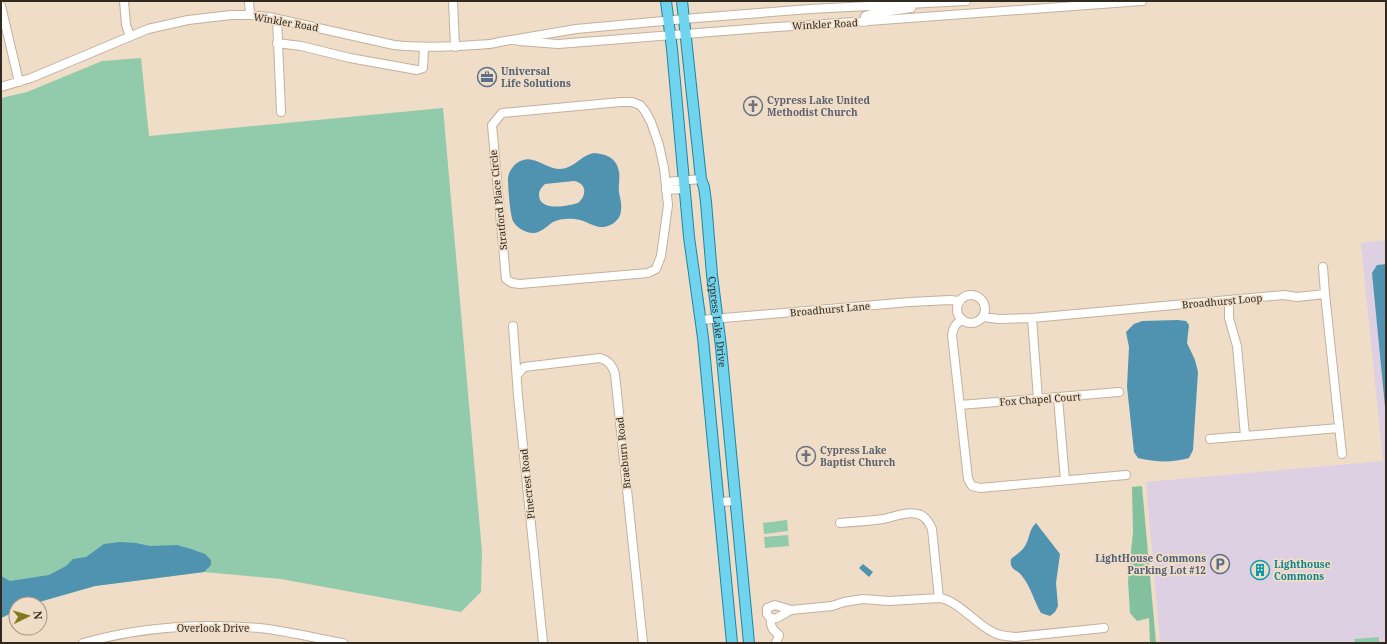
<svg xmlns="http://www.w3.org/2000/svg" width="1387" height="644" font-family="'Noto Serif',serif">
	<rect width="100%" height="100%" fill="#efddc7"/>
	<!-- education -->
	<path fill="#ded0e3" d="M1386,240V643H1160L1146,482L1383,461L1361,243Z"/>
	<!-- green -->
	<path fill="#91cbab" d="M141,58L149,136L443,108L482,552L481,592L461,612L281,579L204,572L95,586L32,604H16V611L1,618V98L27,92L102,61Z
		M787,520L788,531L764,534L763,523Z
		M788,535L789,546L765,548L764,537Z
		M1379,637V643H1355L1354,639Z"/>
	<!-- forest -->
	<path fill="#82c09e" d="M1142,486L1156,643H1150L1149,618L1137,621L1130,613L1128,581L1133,532L1132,487Z"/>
	<!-- water -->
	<path fill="#5093b0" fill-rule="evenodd" d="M594,153C605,154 615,157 618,168C621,176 618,184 619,192C620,198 622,204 621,210C621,220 610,228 600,227C593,226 587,222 580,220C572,218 561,218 553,222C547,226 541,233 533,233C525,233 516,227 513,221C510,214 508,187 508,179C508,173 512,167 517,163C532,152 544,168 559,169C574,169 581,155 594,153ZM574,181C587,183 587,196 578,203C568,206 539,212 539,195C539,190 542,187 545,184Z
		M1386,264V417L1372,273L1377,265Z
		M1178,320L1186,321L1189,325L1187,343L1195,360L1198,372L1193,450L1189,458C1171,463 1156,462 1138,458L1134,452L1127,387L1129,347L1126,332L1134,324L1142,321Z
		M1036,523L1060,554L1056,583L1058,606L1055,612L1050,616L1041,613C1034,601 1031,587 1022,576C1017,569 1009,570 1011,559C1016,555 1022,551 1025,546C1030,538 1029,529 1036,523Z
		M120,542L136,543L150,546L177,545L191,549L205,554L211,560V565L204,572L95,586L32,604H16V611L1,618V576L10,581L49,575L66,566L73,559L86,557L104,544Z
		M863,564L873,572L869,577L859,568Z"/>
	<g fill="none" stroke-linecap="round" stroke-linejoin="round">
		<!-- minor casing -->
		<g stroke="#c3b19d" stroke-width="10">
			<path id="minor" d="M124,1L126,25L130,36
				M249,1L250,15
				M453,1L455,47
				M1,6L19,82
				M277,19L281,112
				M865,22V16L871,14L911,8
				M519,41L558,44L762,28L855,22L1142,1
				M277,43L301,46L350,58L417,70L423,68L424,48
				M1,87L31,78L148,29L188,20L231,15H250L269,17L394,45C422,48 447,47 475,45C483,44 491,45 499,42L576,29L696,18L810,9L966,1
				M621,102H632L640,105L645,111L651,122L659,145L664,168L668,205L661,256L656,269L648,273L520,284L512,283L506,279L492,125L502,113Z
				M666,182L701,179
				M666,190L684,189
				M1323,267L1325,294
				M957 309a14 14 0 1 1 28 0a14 14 0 1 1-28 0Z
				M1229,300V318L1237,346L1245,436
				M983,317L999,319L1032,318L1229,300L1284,295L1297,297L1325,294L1342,454
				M1032,318L1038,399
				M962,319C956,324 953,327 952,335L968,479L972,486L980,488L1126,475
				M701,320L910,302L950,300L960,301
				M513,326L518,396L543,643
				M517,375L524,367L600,358C609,361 612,365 615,374L643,643
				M1058,398L1065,480
				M960,405L1119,392
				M1210,439L1339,428
				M719,502L736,501
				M840,523C854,522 869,521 883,519C894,517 906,511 917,514C925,515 929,522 932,529L939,598
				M791,610L775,605L767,608V614L771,619L777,618L791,610L832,606L844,602L863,599L889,601L939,598C956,599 975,623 991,631C998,636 1006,636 1015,637L1104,628
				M771,619C770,627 773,630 779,635L776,643
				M83,643C140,627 201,623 259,628C287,631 315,638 343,643"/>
		</g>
		<!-- major casing -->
		<g stroke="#1e86a0" stroke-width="12">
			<g id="major">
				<path d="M666,1L672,49L689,237L703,338L732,643"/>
				<path id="s1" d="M682,1L701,179L704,187L706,202L712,275L721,347L749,643"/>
			</g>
		</g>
		<!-- minor -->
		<use href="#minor" stroke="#fff" stroke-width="8"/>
		<!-- major -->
		<use href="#major" stroke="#71d4ef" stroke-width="10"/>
	</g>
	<!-- icons -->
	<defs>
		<g id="office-ring" transform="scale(1)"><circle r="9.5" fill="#efddc7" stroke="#5c6f8a" stroke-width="1.5"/><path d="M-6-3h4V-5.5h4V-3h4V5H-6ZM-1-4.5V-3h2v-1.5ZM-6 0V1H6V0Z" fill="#5c6f8a"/></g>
		<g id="church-ring" transform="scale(1)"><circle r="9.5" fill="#efddc7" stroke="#6b7280" stroke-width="1.5"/><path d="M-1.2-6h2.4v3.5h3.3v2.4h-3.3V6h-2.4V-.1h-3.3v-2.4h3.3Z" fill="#6b7280"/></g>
		<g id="parking-ring" transform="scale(1)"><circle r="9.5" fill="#efddc7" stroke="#5c6f8a" stroke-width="1.5"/><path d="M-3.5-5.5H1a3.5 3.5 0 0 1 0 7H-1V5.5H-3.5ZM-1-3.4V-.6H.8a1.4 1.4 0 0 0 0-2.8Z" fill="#5c6f8a"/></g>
		<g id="building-ring" transform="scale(1)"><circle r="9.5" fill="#efddc7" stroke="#0f9aa8" stroke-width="1.5"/><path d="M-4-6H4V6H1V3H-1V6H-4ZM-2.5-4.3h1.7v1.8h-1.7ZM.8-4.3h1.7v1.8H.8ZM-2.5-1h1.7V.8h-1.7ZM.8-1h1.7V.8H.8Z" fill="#0f9aa8"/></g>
	</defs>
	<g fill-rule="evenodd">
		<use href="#office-ring" x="487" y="77"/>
		<use href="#church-ring" x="753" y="106"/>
		<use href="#church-ring" x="806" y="456"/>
		<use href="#parking-ring" x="1220" y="564"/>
		<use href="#building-ring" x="1260" y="570"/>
	</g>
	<g text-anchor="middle" stroke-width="3.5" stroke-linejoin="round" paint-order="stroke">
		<!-- street labels -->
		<g font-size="10" fill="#312a21" stroke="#efddc7">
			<text transform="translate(286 22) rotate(10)" y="4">Winkler Road</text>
			<text transform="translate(825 24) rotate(-3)" y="4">Winkler Road</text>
			<text transform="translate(498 200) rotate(-96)" y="4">Stratford Place Circle</text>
			<text transform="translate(1222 301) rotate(-5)" y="4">Broadhurst Loop</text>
			<text transform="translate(830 309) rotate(-5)" y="4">Broadhurst Lane</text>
			<text dy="4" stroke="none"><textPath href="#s1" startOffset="323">Cypress Lake Drive</textPath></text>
			<text transform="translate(1040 399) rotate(-4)" y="4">Fox Chapel Court</text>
			<text transform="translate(623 453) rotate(-96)" y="4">Braeburn Road</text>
			<text transform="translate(527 484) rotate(-96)" y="4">Pinecrest Road</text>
			<text x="213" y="632">Overlook Drive</text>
		</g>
		<!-- service labels -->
		<g font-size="10" font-weight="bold" fill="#4e5e75" stroke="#efddc7" text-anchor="start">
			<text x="501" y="75">Universal<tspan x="501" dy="12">Life Solutions</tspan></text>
			<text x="1206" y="562" text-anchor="end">LightHouse Commons<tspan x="1206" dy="12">Parking Lot #12</tspan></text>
		</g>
		<!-- worship labels -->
		<g font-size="10" font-weight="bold" fill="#5b616d" stroke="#efddc7" text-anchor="start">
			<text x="767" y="104">Cypress Lake United<tspan x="767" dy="12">Methodist Church</tspan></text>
			<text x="820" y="454">Cypress Lake<tspan x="820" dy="12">Baptist Church</tspan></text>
		</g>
		<!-- culture labels -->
		<g font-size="10" font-weight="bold" fill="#0d838f" stroke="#efddc7" text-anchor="start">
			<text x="1274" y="568">Lighthouse<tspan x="1274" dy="12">Commons</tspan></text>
		</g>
	</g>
	<!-- border -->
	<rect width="1387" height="644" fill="none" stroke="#312a21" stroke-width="4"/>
	<!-- north arrow -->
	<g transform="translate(28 616) rotate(85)"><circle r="19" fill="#efddc7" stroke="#a39585"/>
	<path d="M0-3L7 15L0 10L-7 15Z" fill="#83781d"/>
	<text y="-6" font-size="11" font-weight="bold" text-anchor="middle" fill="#312a21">N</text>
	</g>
</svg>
